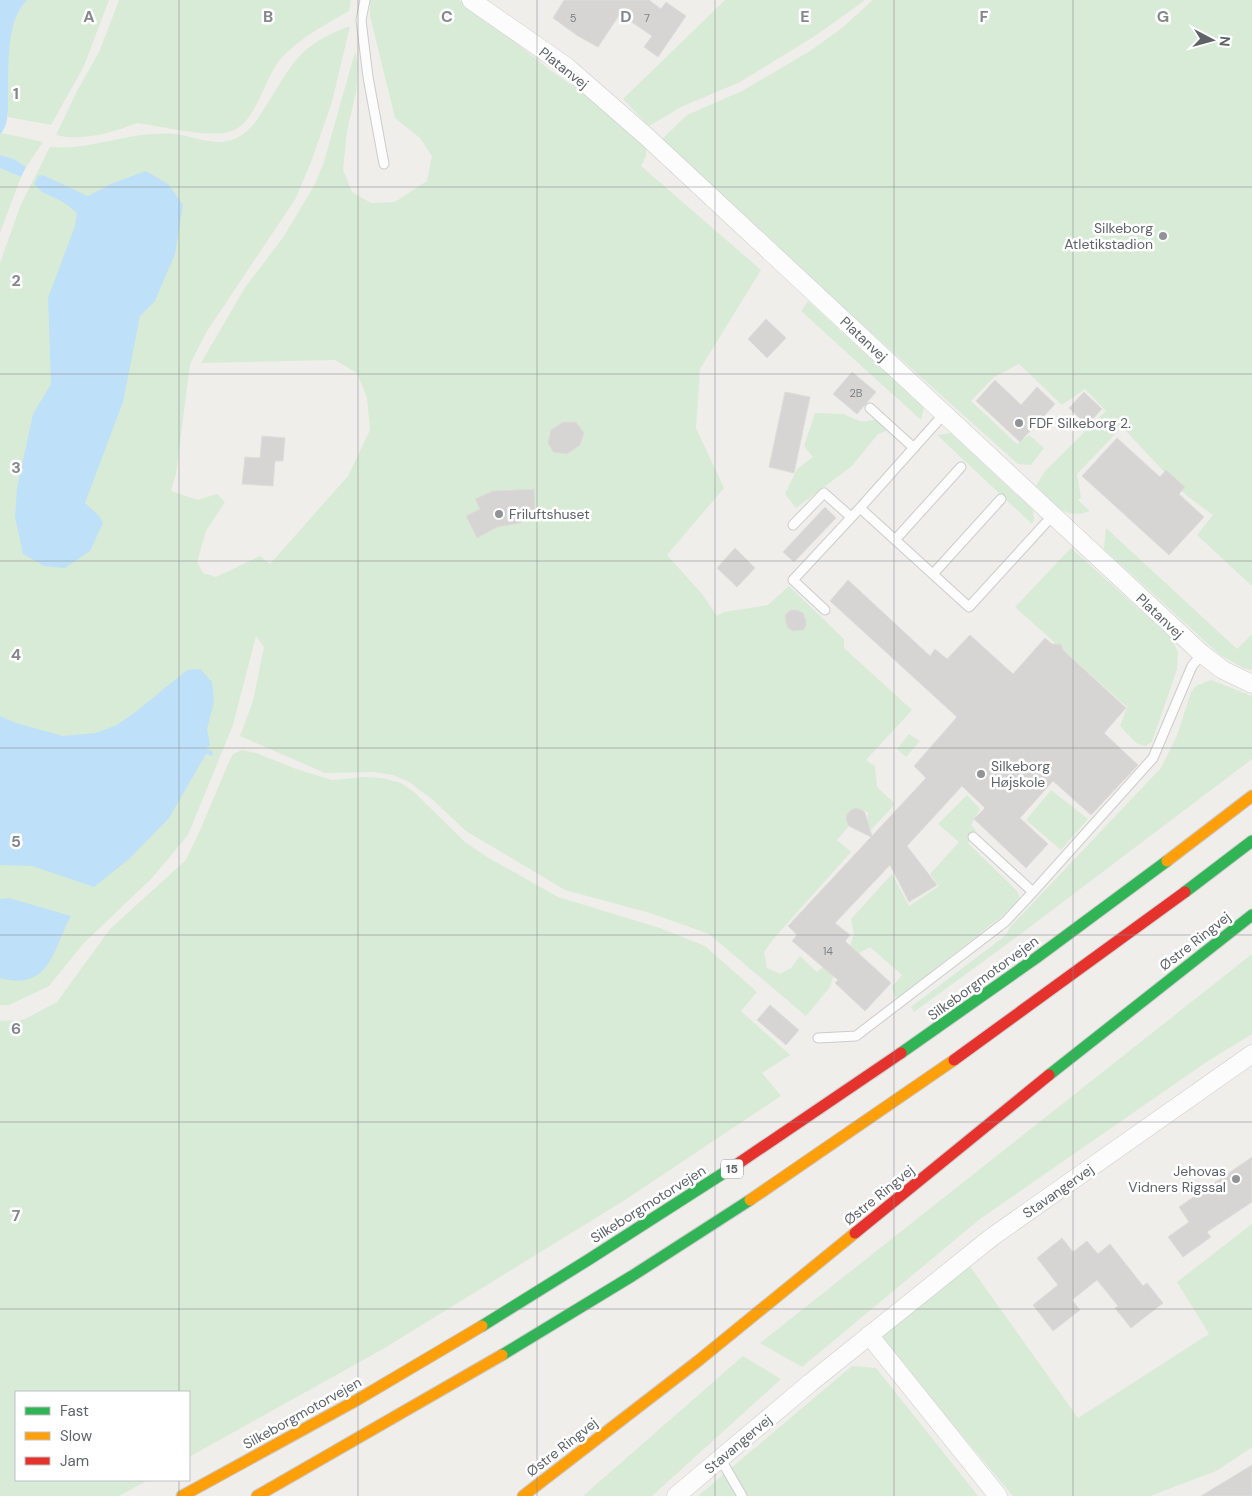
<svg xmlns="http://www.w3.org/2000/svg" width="1252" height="1496" font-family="'DM Sans',sans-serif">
	<rect width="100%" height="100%" fill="#efeeea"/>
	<!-- green -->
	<path fill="#d8ebd6" d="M27,0H109L84,66L51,125L8,117C8,86 3,22 27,0Z
		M119,0H351L349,11C326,24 302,37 283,56C264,76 258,121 232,131C212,139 160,126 137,123C115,132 80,142 56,135L77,91L100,50Z
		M370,0H459L473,9L550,70L595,101L646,148V156L641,166L761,270L700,369L696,428L724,488L667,555L702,594L717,616L724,612L768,605L789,586L844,639V648L912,710L866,760L875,766L877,787L895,804L871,830L867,826L868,813C855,806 841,809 849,826L837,840L851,852L775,937L764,952L767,968L780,974L791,968L800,956L817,972L843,948L830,987L806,1016L709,934L650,913L565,890L466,831L433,800L409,782L393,775L373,772L325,773L240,736L253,701L264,647L256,636L233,725L188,835L152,878L83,944L49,986L9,1005H0V263L21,204L50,147C60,147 71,148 81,146C112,142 142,131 174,134C202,137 224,153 249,129C258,121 264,108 271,98C296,57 303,44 350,26L332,102L311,162L296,198L207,331L190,364L176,474L171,491L198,500L217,494L225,502L206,531L197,562L203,573L216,577L260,556L270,564L348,476L370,430L367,397L357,373L335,360L201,363L244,289L284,236L315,184L324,162L355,52L358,64L356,92L347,131L343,170L352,192L371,203L395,202L427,181L432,156L420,138L395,118L370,16Z
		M725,0H865L818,34L740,82L681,107L649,126L623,99Z
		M873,0H1252V586L1197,535L1213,515L1187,496L1122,427L1077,474L1081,498L1078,500L1090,511C1063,521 1055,503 1036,486L1045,471L1106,411L1085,389L1062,405L1019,364L994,377L971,401L1017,444L1029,435L1044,448L1031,465L1018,464L659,142L687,115L742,91L810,51L842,28Z
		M2,133L43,142L26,167L14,159L0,155V135Z
		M0,168L21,177L0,233Z
		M808,301L924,407L921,420L801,311Z
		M815,413L843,414L862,422L879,419L886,431L878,434L852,466L796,508L785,494L797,469L813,457L804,446Z
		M951,433L1033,510L1034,519L1032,524L937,435Z
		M1106,528L1237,649L1252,634V670L1243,668L1220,655L1104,549Z
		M1071,548L1171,638L1178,652L1177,669L1152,742L1145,746L1136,743L1120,726L1127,707L1015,607Z
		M1211,680L1252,696V759L1018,936L914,1012L911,1007L1005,936L1011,926L1161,768L1177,736L1191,692L1196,686Z
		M909,734L920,741L906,757L897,749Z
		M242,750L256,753L296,769L332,780L364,777L382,778L401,783L414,792L465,842L487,857L558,897L660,928L705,946L757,992L741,1011L790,1055L762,1073L781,1096L625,1200L383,1349L189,1457V1392H16V1480H148L119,1496H0V1021L23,1020L57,1002L110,929L186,860L201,828L228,764L233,754Z
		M1051,790L1088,819L1061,850L1026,820Z
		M967,795L980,809L971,825L976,830L968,843L1017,891L1020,898L1001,917L896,999L892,987L902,975L870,947L861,952L838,977L854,935L851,919L892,874L909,906L939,886L930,874L959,842L938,824Z
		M1252,954V1034L1208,1061L980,1219L802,1367L760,1343Z
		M1252,1224V1449L1251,1448L1216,1471L1150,1496H1013L880,1338L969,1265L1078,1418L1209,1334L1177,1282Z
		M743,1356L781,1379L652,1496H583Z
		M852,1366L876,1368L978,1496H698Z"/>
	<!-- water -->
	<path fill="#bfe0f9" d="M0,0H27C5,21 9,70 8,98C8,111 9,124 0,135Z
		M0,155L14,159L26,167L21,177L0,168Z
		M146,171L168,184L183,205L175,254L155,301L140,316L123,402L85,503L99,516L103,523L90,551L65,568L44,566L23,554L15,517L17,488L33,414L51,384L48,298L75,226L77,213L63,202L42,192L34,184L39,175L45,176L88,196L113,183Z
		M200,669L212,682L214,702L207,729L210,745L206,748L213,752L212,756L206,754L169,818L129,859L94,887L32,866L0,865V716L16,723L63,736L96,733L117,725L138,710L187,670Z
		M9,898L71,916C53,948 51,992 0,978V899Z"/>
	<!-- building -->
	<path fill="#d6d5d3" stroke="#deddd9" d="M564,0H649L661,9L666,2L686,16L658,57L644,47L652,36L620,14L598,47L578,36L553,18Z
		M766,319L786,338L767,358L748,339Z
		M852,372L876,392L857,414L833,394Z
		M995,380L1021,405L1037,387L1055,404L1020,442L976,401Z
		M785,392L810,397L794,473L769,467Z
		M1084,392L1102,409L1087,425L1069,408Z
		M563,422H576L584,433L580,445L567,454L553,452L548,443L551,430Z
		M262,436L285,438L283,461H275L273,486L242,484L245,457L260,458Z
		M1117,438L1160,477L1166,470L1185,487L1179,494L1204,517L1169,555L1082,476Z
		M534,489L535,513L519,514L521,523L497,527L477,538L466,516L480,509L475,499L493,491Z
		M825,507L836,518L794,562L783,552Z
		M735,548L755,568L737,587L717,568Z
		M848,580L930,656L935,649L947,659L970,635L1013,674L1045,638L1052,644H1061L1063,650L1126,708L1104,733L1138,765L1091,815L1053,781L1020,818L1048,844L1026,868L974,819L985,808L962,786L907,846L937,885L909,902L890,865L835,923L850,935L845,941L891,983L865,1011L835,983L838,980L792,941L797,935L788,926L871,837L849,826L846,820L847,814L851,810L856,808L862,810L865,813L872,836L926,778L914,766L957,717L830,601Z
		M791,610H797L803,613L806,620V626L803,630L793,631L788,628L786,623L785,615Z
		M770,1005L799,1030L786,1045L757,1020Z
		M1252,1157V1202L1207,1232L1211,1237L1183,1257L1168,1237L1189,1222L1179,1207Z
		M1062,1238L1073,1252L1087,1241L1098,1254L1110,1244L1143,1286L1147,1283L1163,1303L1131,1328L1115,1308L1118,1306L1097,1280L1072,1300L1080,1310L1053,1331L1033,1305L1058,1285L1037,1258Z
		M1252,1465V1496H1201Z"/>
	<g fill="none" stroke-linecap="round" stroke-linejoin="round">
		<!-- lane casing -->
		<g stroke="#cbcccc" stroke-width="11">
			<path id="lane" d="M365,0L361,20L368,77L384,164
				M870,408L914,448
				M944,414L860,508L969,607L1053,515
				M793,525L824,493L851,517
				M895,540L961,467
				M933,574L1001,499
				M825,610L793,580L860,508
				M973,837L1033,892
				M818,1038L856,1036L1005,922L1033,892L1153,758L1192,666L1202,654
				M720,1458L742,1496"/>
		</g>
		<!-- street casing -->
		<g stroke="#cbcccc" stroke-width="19">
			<path id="street" d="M471,0L567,67L647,137L1202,654L1223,670L1252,684
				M869,1335L998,1496
				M676,1496L810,1383L992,1237L1252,1054"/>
		</g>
		<!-- fast casing -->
		<g stroke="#cacacb" stroke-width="13">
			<path id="fast" d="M1185,892L1252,841
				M901,1053L1036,958L1167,861
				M1049,1075L1252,915
				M482,1326L588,1260L733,1167
				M502,1355L632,1276L750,1200"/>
		</g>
		<!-- slow casing -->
		<g stroke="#cacacb" stroke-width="13">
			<path id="slow" d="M1167,861L1252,796
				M750,1200L954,1060
				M182,1496L357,1400L482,1326
				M257,1496L502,1355
				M523,1496L698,1361L855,1233"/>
		</g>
		<!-- jam casing -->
		<g stroke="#cacacb" stroke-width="13">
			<path id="jam" d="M954,1060L1185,892
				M733,1167L901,1053
				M855,1233L1049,1075"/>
		</g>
		<!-- lane -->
		<use href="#lane" stroke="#fdfcfc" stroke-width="9"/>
		<!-- street -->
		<use href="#street" stroke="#fdfcfc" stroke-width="18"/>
		<!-- fast -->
		<use href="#fast" stroke="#30b455" stroke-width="11"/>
		<!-- slow -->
		<use href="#slow" stroke="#ff9f0a" stroke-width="11"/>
		<!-- jam -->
		<use href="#jam" stroke="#e5322d" stroke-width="11"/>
	</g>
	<!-- grid -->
	<path fill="none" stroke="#84888a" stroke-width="1" stroke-opacity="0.55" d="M179,0V1392M358,0V1496M537,0V1496M715,0V1496M894,0V1496M1073,0V1496M0,187H1252M0,374H1252M0,561H1252M0,748H1252M0,935H1252M0,1122H1252M0,1309H1252M179,1480V1496"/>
	<!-- markers -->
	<g fill="#919496" stroke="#fff" stroke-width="2">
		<circle cx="1163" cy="236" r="5"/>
		<circle cx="1019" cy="423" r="5"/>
		<circle cx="499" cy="514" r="5"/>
		<circle cx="981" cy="774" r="5"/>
		<circle cx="1236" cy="1179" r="5"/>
	</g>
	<g text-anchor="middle" stroke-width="5" stroke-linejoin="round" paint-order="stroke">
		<!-- number labels -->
		<g font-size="11" fill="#7e8184">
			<text x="573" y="22">5</text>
			<text x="647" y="22">7</text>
			<text x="856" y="397">2B</text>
			<text x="828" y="955">14</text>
		</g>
		<!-- shield labels -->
		<rect fill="#fff" stroke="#8f9295" stroke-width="1" x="721" y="1159.5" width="22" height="19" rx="4"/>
		<g font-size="12" font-weight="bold" fill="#5f6368">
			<text x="732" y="1173">15</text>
		</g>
		<!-- street labels -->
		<g font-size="14" fill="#5f6368" stroke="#fff">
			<text transform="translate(564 68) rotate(38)" y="5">Platanvej</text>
			<text transform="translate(864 339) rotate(43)" y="5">Platanvej</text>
			<text transform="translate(1160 616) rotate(43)" y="5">Platanvej</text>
			<text transform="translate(1195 941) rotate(-38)" y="5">Østre Ringvej</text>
			<text transform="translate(983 978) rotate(-36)" y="5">Silkeborgmotorvejen</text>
			<text transform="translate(1058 1191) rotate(-35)" y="5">Stavangervej</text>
			<text transform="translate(879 1195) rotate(-39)" y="5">Østre Ringvej</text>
			<text transform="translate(648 1204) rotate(-32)" y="5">Silkeborgmotorvejen</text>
			<text transform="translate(302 1413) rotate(-29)" y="5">Silkeborgmotorvejen</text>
			<text transform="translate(738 1444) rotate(-40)" y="5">Stavangervej</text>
			<text transform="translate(562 1447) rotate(-38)" y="5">Østre Ringvej</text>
		</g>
		<!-- poi labels -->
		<g font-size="14" fill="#5f6368" stroke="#fff" text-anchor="start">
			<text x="1153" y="233" text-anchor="end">Silkeborg<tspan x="1153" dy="16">Atletikstadion</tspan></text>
			<text x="1029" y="428">FDF Silkeborg 2.</text>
			<text x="509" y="519">Friluftshuset</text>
			<text x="991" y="771">Silkeborg<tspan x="991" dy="16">Højskole</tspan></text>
			<text x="1226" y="1176" text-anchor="end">Jehovas<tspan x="1226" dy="16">Vidners Rigssal</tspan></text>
		</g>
	</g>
	<g font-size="16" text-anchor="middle" font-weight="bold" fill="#84888a" stroke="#fff" stroke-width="5" stroke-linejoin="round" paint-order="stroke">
		<text x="89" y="22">A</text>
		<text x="268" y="22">B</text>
		<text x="447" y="22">C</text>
		<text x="626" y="22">D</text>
		<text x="805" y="22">E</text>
		<text x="984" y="22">F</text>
		<text x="1163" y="22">G</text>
		<text x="16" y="99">1</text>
		<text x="16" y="286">2</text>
		<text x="16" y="473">3</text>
		<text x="16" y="660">4</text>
		<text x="16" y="847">5</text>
		<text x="16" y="1034">6</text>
		<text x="16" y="1221">7</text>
	</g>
	<!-- legend -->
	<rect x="15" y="1391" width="175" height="90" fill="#ffffff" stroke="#bfc1c3"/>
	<rect x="25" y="1407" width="25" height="8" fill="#30b455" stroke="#bfc1c3"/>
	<text x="60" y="1416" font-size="15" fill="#5f6368">Fast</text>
	<rect x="25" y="1432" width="25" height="8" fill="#ff9f0a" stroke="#bfc1c3"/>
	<text x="60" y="1441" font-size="15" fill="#5f6368">Slow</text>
	<rect x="25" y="1457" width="25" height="8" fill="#e5322d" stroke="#bfc1c3"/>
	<text x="60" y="1466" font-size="15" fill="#5f6368">Jam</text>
	<!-- north arrow -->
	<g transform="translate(1212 40) rotate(96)" stroke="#ffffff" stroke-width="4" paint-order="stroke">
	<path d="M0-4L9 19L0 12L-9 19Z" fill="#5f6368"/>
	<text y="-8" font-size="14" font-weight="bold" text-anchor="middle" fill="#5f6368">N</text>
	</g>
</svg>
